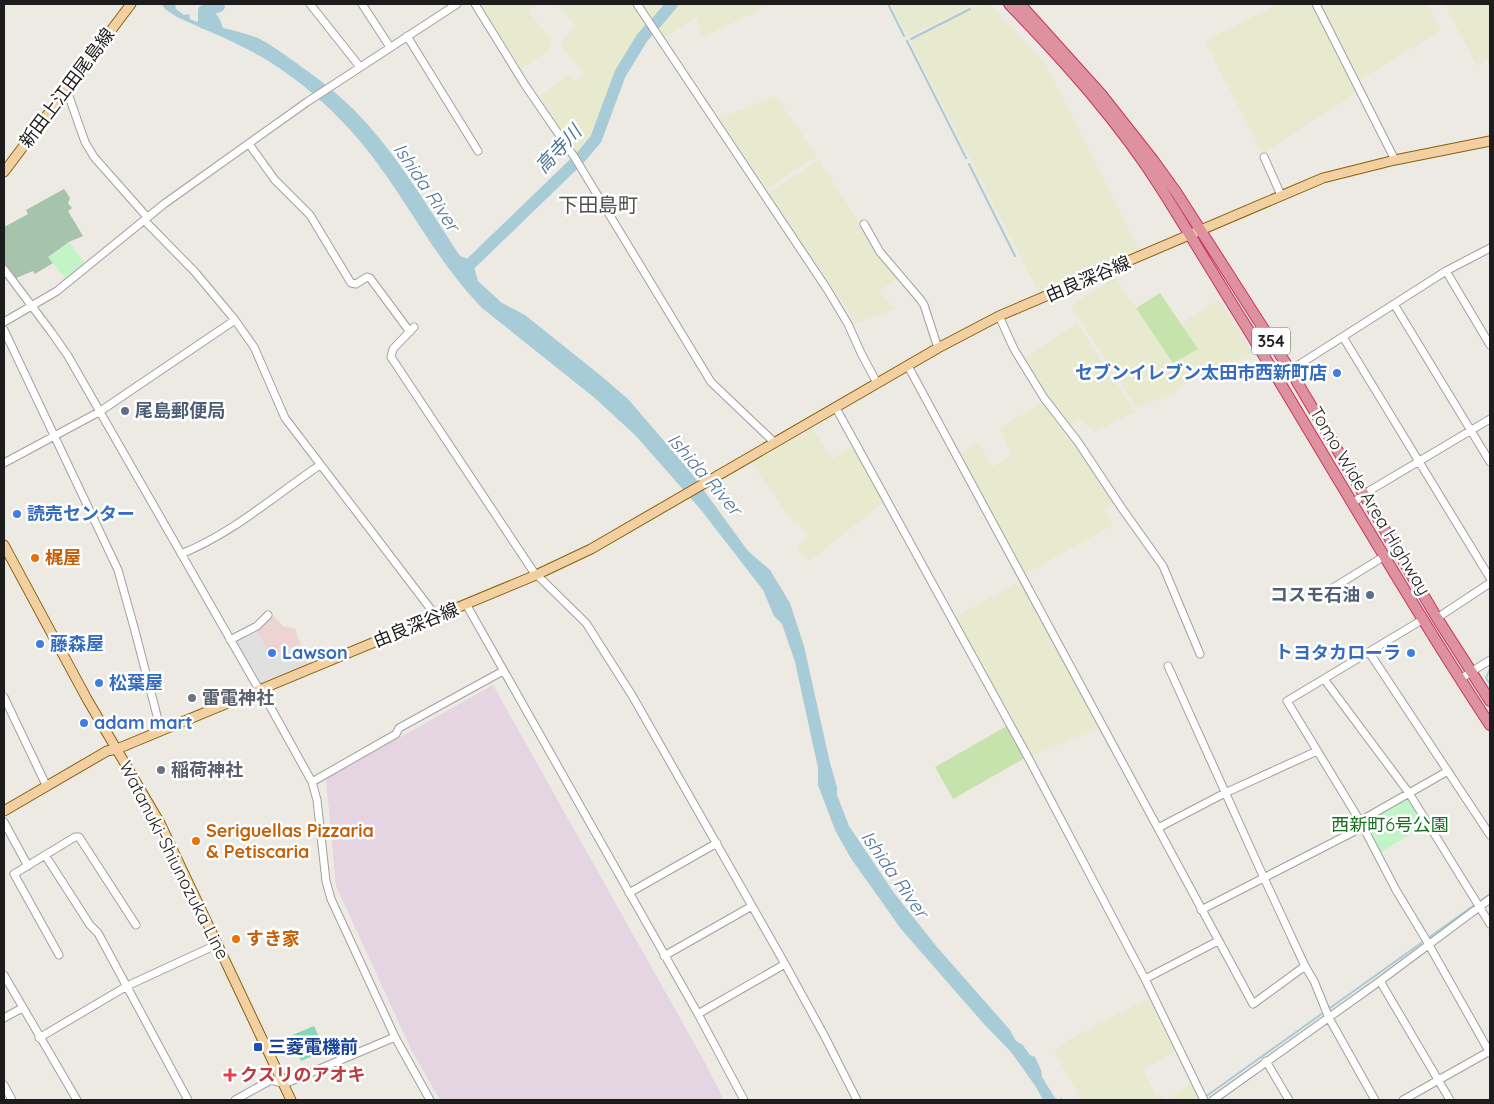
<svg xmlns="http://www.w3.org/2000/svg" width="1494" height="1104" font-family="Quicksand,'Noto Sans JP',sans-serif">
	<rect width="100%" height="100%" fill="#edeae3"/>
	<!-- commercial -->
	<path fill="#ecd4d3" d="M272,615L283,626L295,629L309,666L262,685H260L233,641L260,627Z"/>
	<!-- industrial -->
	<path fill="#e5d5e2" d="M493,685L703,1059L724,1100H440L412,1051L336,886L326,779Z"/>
	<!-- farmland -->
	<path fill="#e8eacf" d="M478,4H538L528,11L552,39L547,52L521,69Z
		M556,4H633L648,27L613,79L595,132L577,153L539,96L570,75L575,81L584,75L560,43L576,26Z
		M642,4H669L654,21Z
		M675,4H772L702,37L696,17L664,38L659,27Z
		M891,4H974L908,37Z
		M981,4H990L1045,63L1140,251L1040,295L910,41Z
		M1279,4H1311L1356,93L1264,153V151H1261L1205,41Z
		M1321,4H1428L1441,31L1360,80Z
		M1448,4H1490V59L1477,66L1445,5Z
		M776,96L817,156L767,189L719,118Z
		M819,160L879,254L898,278L879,291L896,309L855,324L849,312L768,193Z
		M1115,277L1173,363L1181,324L1219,299L1253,353L1185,381L1176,392L1137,408L1071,306Z
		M1077,323L1135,412L1095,432L1079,420L1070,425L1048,396L1025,358Z
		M1045,401L1117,502L1104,509L1113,525L1025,574L959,453L979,442L992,467L1012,455L999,428Z
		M813,429L832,459L854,445L884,502L809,561L796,548L808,535L798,522L795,525L750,461Z
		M1022,580L1102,726L1030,757L953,618Z
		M1150,997L1176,1051L1143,1070L1157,1097L1161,1095L1166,1100L1192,1083L1201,1099L1198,1100H1080L1075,1088L1054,1053L1068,1040Z"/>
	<!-- grass -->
	<path fill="#c7e3ad" d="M1160,293L1198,349L1173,363L1136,308Z
		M1007,726L1025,758L953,799L935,767Z"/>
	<!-- cemetery -->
	<path fill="#a6c4ab" d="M64,189L70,198L68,203L72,208L68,211L83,236L69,242L49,257L53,263L35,274L33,271L14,279L4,264V227L28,214L26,210Z"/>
	<!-- park -->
	<path fill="#c3f4c7" d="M69,242L87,266L68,282L48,257Z
		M1409,793L1428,823L1377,855L1360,821Z"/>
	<!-- pitch -->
	<path fill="#87d6b8" d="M314,1026L319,1037L295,1047L290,1036Z
		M320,1039L325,1051L301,1061L296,1049Z"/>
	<!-- parking -->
	<path fill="#e0e0e0" d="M257,629L269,656L300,643L308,663L263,683L259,682L235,640Z"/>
	<!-- water -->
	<path fill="#a7ccd7" d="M162,4H175L176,9L184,15L189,14L190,19L197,22L201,19L198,15L200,7C214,10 219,14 223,28C233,30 243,33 252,36C264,39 292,60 303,68C320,80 338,94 353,109C396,152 427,206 460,256L468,259L474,267L478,281L502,303L525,315L600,375L628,399L689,470L748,551L770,570L790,603L804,646L830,763L837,787V795L849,826L894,893L937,947L1010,1030C1013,1035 1015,1043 1022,1044L1030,1055L1035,1057L1041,1070L1042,1077L1055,1098L1060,1100L1061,1097L1063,1100H1043L1036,1087L1011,1052L983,1023L901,929L850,857L835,830L818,785V768L795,662L782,624L774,616L763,590L701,510L636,436L596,399L482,308C437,262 408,202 368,151C339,114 301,80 260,56C234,41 205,30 177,17L165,9Z"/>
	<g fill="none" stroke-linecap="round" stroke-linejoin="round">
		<!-- stream -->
		<path stroke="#a7ccd7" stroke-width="2" d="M888,4L904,36
			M911,39L970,9
			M907,41L966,158
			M969,164L1015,256
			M1490,669L1486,678L1490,684
			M1205,1097L1490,894"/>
		<!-- river -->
		<path stroke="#a7ccd7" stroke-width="12" d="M204,23V11L219,6L218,4
			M656,23L672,4
			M462,272L580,158L596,139L620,74L642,38L649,30"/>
		<!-- minor casing -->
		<g stroke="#a0a0a0" stroke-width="9">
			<path id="minor" d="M310,4L360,67
				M362,4L390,47
				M475,4L525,85L575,158L711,382L774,442
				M637,4L827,289L848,324L861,353L877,383
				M1316,4L1395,160
				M407,36L478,151
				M66,88L85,142L94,157L147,217
				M249,144L275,180L310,215L351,283L356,284L367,277L370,278L410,332
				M1264,157L1281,195
				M144,220L195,272L235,320L254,347L285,418L436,616
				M864,224L880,252L920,299L924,305L938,348
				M4,269L52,333L68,356L257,686L261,690L312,782L317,800L326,881L331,899L395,1037L430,1100
				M1446,271L1490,345
				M1394,304L1490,462
				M999,316L1014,349L1044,398L1078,442L1121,507L1163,566L1200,654
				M4,322L57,291L164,204L307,102L457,4
				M414,327L393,349L391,357L533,571L586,623L633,697L785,964L825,1037L857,1100
				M4,330L118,570L135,631L161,731
				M1343,337L1490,578
				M908,366L1253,1004L1305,966
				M1278,378L1446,271L1490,248
				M836,408L1029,759L1145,979L1204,1100
				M4,463L99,412L235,320
				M1352,504L1364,494L1490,419
				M181,554C233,533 274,496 320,465
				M1315,599L1383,557
				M466,604L698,1014L744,1100
				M1437,618L1490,583
				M1422,620L1287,701L1360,821L1396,890L1425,938L1490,1053
				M230,640L257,626L268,615
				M1369,652L1490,835
				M1168,666L1264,878L1305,966L1314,981L1329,1018L1375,1100
				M1324,679L1409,793L1490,924
				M1460,679L1490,660
				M4,697L47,787
				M312,782L396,734L399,728L503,671
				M1360,821L1448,771
				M4,822L28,866
				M1158,828L1225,793L1317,751
				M45,855L90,925L98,933L188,1100
				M629,893L717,843
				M1201,910L1363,827
				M59,955L14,874L75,837H79L136,925
				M664,956L752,906
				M4,975L77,1100
				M1145,979L1218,941
				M1380,981L1450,1100
				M698,1014L785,964
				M4,1018L22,1008
				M39,1038L127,986L218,944
				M1266,1061L1289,1100
				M4,1085L12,1100
				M235,1100L271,1080L284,1084L395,1037
				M1213,1100L1380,981L1490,899
				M1403,1100L1490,1051"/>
		</g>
		<!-- major casing -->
		<g stroke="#88600d" stroke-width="11">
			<path id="major" d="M4,172L131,4
				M4,545L87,699L160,823L291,1100
				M4,811L107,751L117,749L536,575L591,549L938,348L999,316L1323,178L1395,160L1490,141"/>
		</g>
		<!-- highway casing -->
		<g stroke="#c83365" stroke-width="12">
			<path id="highway" d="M1009,4C1065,62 1121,124 1164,193C1191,236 1217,280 1244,323C1326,457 1404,594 1490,725
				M1020,4L1101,94L1153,160L1176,192L1290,370L1437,618L1490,701"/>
		</g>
		<!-- minor -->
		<use href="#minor" stroke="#fff" stroke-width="7"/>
		<!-- major -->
		<use href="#major" stroke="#f3d0a1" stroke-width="9"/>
		<!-- highway -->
		<use href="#highway" stroke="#de919f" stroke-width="10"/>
	</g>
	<!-- markers -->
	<g fill="#3f7fe0" stroke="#fff" stroke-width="2">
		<circle cx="1337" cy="373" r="5"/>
		<circle cx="17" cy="514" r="5"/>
		<circle cx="40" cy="644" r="5"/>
		<circle cx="272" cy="653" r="5"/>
		<circle cx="1411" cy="653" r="5"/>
		<circle cx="99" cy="683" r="5"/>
		<circle cx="84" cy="723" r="5"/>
	</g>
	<g fill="#5c6f8a" stroke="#fff" stroke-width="2">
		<circle cx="125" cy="411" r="5"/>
		<circle cx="1370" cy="595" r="5"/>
	</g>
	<g fill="#e8710a" stroke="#fff" stroke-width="2">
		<circle cx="35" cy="558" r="5"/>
		<circle cx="196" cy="841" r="5"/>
		<circle cx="236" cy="939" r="5"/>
	</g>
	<g fill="#6b7280" stroke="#fff" stroke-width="2">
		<circle cx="192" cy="698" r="5"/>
		<circle cx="161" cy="770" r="5"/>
	</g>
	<rect fill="#1a4fb4" stroke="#fff" stroke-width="2" x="253" y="1042" width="10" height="10" rx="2.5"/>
	<path fill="#e0444e" stroke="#fff" stroke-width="2" d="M227.5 1067.5h5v5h5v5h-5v5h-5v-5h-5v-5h5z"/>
	<g text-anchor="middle" stroke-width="5" stroke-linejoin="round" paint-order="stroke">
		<!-- shield labels -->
		<rect fill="#fff" stroke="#606060" stroke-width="1" x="1252" y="327.5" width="38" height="27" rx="4"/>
		<g font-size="16" font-weight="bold" fill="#1c1c1c">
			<text x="1271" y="347">354</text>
		</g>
		<!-- street labels -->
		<g font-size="18" fill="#1c1c1c" stroke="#fff">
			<text transform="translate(67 88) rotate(-53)" y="6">新田上江田尾島線</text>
			<text transform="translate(1088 279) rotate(-23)" y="6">由良深谷線</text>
			<text transform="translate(1370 501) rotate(59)" y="6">Tomo Wide Area Highway</text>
			<text transform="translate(416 625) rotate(-22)" y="6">由良深谷線</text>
			<text transform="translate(174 860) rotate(63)" y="6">Watanuki-Shiunozuka Line</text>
		</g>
		<!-- shop labels -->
		<g font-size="18" font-weight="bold" fill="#366cbe" stroke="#fff" text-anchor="start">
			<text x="1327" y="379" text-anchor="end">セブンイレブン太田市西新町店</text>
			<text x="27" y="520">読売センター</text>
			<text x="50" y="650">藤森屋</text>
			<text x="282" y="659">Lawson</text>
			<text x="1401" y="659" text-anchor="end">トヨタカローラ</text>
			<text x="109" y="689">松葉屋</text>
			<text x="94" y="729">adam mart</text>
		</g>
		<!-- service labels -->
		<g font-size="18" font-weight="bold" fill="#4e5e75" stroke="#fff" text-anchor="start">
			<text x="135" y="417">尾島郵便局</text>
			<text x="1360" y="601" text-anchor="end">コスモ石油</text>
		</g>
		<!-- food labels -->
		<g font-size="18" font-weight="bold" fill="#c56008" stroke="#fff" text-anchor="start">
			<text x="45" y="564">梶屋</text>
			<text x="206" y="837">Seriguellas Pizzaria<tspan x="206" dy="21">&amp; Petiscaria</tspan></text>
			<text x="246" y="945">すき家</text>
		</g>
		<!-- worship labels -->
		<g font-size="18" font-weight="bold" fill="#5b616d" stroke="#fff" text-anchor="start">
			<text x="202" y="704">雷電神社</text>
			<text x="171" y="776">稲荷神社</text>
		</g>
		<!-- park labels -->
		<g font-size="18" fill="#15701d" stroke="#fff">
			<text x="1390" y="831">西新町6号公園</text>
		</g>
		<!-- transit labels -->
		<g font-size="18" font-weight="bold" fill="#164399" stroke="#fff" text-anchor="start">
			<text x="268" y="1053">三菱電機前</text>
		</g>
		<!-- health labels -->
		<g font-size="18" font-weight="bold" fill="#be3a42" stroke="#fff" text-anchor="start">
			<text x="240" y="1081">クスリのアオキ</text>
		</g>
		<!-- water labels -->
		<g font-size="19" font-style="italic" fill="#4f759c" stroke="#fff">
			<text transform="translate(558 149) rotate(-47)" y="7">高寺川</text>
			<text transform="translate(427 187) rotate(56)" y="7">Ishida River</text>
			<text transform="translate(705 474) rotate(49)" y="7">Ishida River</text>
			<text transform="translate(895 874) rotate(55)" y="7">Ishida River</text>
		</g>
		<!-- quarter labels -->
		<g font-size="20" fill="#4f4f4f" stroke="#fff">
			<text x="598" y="212">下田島町</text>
		</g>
	</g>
	<!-- border -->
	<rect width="1494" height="1104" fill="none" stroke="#1c1c1c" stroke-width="10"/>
</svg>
